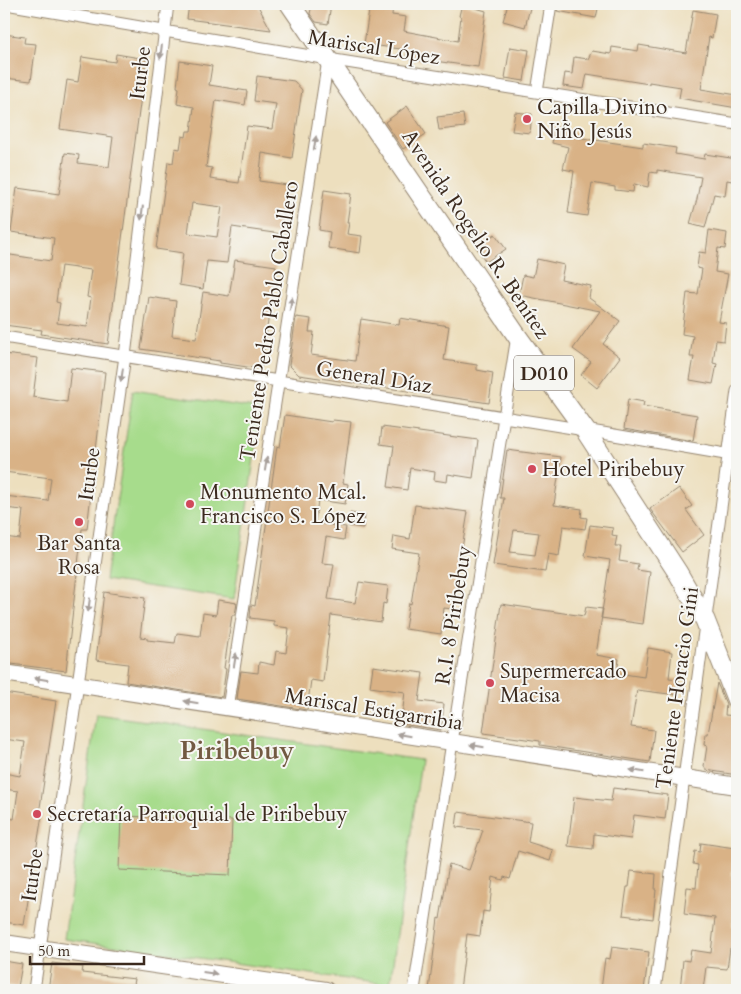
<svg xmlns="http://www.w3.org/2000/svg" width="741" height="994" font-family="Cardo,serif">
	<rect width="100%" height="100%" fill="#f6f6f2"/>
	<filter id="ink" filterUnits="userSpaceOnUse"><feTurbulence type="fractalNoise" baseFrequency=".02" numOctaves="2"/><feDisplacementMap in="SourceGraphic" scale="10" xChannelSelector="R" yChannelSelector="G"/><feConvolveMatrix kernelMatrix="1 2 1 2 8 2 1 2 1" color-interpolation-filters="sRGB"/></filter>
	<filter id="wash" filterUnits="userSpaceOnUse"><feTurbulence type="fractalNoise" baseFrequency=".0096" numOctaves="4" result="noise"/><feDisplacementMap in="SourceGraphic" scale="20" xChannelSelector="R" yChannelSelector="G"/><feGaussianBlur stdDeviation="1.12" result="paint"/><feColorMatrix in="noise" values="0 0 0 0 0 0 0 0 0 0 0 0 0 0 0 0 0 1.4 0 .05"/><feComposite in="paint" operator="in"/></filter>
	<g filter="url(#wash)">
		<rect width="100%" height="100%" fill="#eddfbe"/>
		<!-- green -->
		<path fill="#a7dc8c" stroke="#718355" d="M133,390L261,409L234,599L105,580Z
			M96,714L421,760L390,985L64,939Z"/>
		<g id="blocks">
			<!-- building -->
			<path fill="#d9b286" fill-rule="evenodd" d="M189,4H257L271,30L187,19Z
				M312,4H331L328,24L316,22L310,14Z
				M370,4H393L392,15L406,17L404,31L458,41L461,17L459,16L462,4L486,11L478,67L434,61V63L406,58L408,50L364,44Z
				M508,4H516L530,8L525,27L503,21Z
				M558,4H599L596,18L557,11Z
				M693,10L716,14L712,38L709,37L701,89L737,95V108L679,98L681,87L649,82V84L587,74L584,89L563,86L565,73L572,74L574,57L588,59L592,51L611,54L612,47L638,51L639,45L686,53Z
				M4,34L25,37L24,43L36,44L31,81L4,78Z
				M510,47L529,50L524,81L505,78Z
				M116,54L146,59L108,344L41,334L42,330L4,325V254L51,261L54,238L11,232L17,188L59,194L65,153L79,155L78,163L109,167L113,137L60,129L67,80L78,82L82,57L115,62ZM61,266L91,270L87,297L91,298L87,327L57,323L60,303L56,302Z
				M180,61L212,66L209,85L247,91L245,105L216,100L206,167L212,168L210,179L239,183L247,126L272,129L276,104L254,101L257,76L294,81L302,90L292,158L262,153L259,181L287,185L281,234L232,227L227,263L207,261L203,289L179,285L183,253L156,249L168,162L173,163L175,148L180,149L182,136L186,137L187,131H191L194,107L177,104L179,88L177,87ZM192,203L222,207L217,237L188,233Z
				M407,106L426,134L403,149L385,122Z
				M515,112L532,114L530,133L512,131Z
				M463,114L465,127L439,130L437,117Z
				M555,127L576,132L575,137L643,147V143L676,148L675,154L704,159L705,154L737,159V182L727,180L725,196L714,194L705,228L690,224L697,199L701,177L657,170V173L650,172L648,187L634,184L633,192L615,190V187L592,183L587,216L568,213L574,171L563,169L568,147L552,143Z
				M324,190L351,194L347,223H349L347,234L362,236L360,253L328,248L330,232L319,230Z
				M709,230L727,233L725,249L718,248L715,272L728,274L719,322L726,323L724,341L716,340L713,363L717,364L713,384L690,380L694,357H690L693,336L682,334L687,293L698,294L702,269L697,268L699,252L706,253Z
				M495,234L506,249L486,262L476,247Z
				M537,259L564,265L561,280L591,286L589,298L620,321L603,344L620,357L597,388L581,375L591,362L573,349L600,311L519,295L523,275L533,277Z
				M235,260L276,266L261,369L220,363V361L141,349L149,297L176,301L172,336L196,339L203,292L229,296Z
				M296,317L311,319L309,332H314L311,355L355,361L361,319L399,325L400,318L449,326L444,360L477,365V370L493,373L489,403L299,375L289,365Z
				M4,354L38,358L33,397L67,402L71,368L105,372L87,529H82L66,671L4,663V587L6,565H4V537L20,539L23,510L4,508V496L48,501L51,478L4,472Z
				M628,399L644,402L643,406L697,415L693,441L624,429Z
				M285,415L332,422L333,420L351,422L343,483L348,484L345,504L318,500L315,523L346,527L344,540L326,537L322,563L334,564L328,599L355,603L359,582L388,586L386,604L383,603L381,622L331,615L323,682L311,680L307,710L237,699L241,671L258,673L259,662L274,665L276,651L286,653L289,628L274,626V621L250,618L251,605L255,606L277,446L280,447Z
				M382,427L478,440L473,478L448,474L447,482L434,480L435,472L410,468L407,490L388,487L394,446L380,444Z
				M507,450L561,457L554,505L582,509L581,517L587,518L585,529L563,526L559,556L548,554L545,572L493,565L504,498H500ZM514,530L539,533L535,555L510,552Z
				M679,488L692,506L686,510L704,535L682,552L650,509Z
				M415,505L468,512L452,609L444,608L441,634L405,629L409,603L411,604L419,553L392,549L394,536L410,539Z
				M350,513L365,515L363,528L348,526Z
				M590,525L613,528L612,535L617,536L615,546H621L619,561L638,564L637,570L650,572L643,624L601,618L610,560L585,556Z
				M104,592L145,598L140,637L147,638V640L175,643L177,633L200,636L203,613L216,615L218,600L237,603L235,615H232L224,668L226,669L222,697L126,682L128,664L96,660Z
				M501,604L584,616L586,607L603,609L596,655L619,659L617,673L644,677L648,648L672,652L669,678L679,679L677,695L637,690L631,727L654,730L650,762L540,745V741L483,733Z
				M373,666L423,673L419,701L444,704L441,730L401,724L405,692L370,687Z
				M717,683L726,704L725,715L737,716V775L706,770L704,766L707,746L704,745L705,734H708Z
				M4,693L56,701L39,814L42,815L24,925L4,922V826H6L7,818L14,819L18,791L4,789V773L20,776L25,742L4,739Z
				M613,788L668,795L665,819L634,815L631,839L594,834L593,849L568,846L574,797L611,801Z
				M458,812L531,822L528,842L553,850L550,861L518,851L510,879L504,877L503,880L493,877L489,912L483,911L480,936L467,934L460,990H429L438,918L440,919L449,864L469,870L483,830L456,827Z
				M121,816L232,820L230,875L119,870Z
				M701,843L735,848L731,879H737V891L732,926L737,927V949L730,948L727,969L706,967L703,990H680L683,960L689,961L691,950L711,953L715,918L684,914L687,887L696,888L698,865L693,864L695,851L700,852Z
				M631,871L656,874L655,890H656L653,919L623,915L627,887H629Z
				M612,947L649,952L644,990H601L605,958L610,959Z
				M4,961L22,964L18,987L4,985Z
				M52,963L83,967L82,973L135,979L133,990H48Z"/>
		</g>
	</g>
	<g filter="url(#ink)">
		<use href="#blocks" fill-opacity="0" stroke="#94846e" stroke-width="1"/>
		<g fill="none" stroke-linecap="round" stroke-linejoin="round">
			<!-- street casing -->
			<g stroke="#94846e" stroke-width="13">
				<path id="street" d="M6,4L328,59L737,124
					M537,92L551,4
					M4,337L585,430L737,456
					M228,708L328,60
					M34,990L125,356L168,4
					M414,990L452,742L517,336
					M655,990L737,391"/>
			</g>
			<!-- secondary casing -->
			<g stroke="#94846e" stroke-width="18">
				<path id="secondary" d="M4,673L737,786
					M4,943L326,990"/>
			</g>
			<!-- primary casing -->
			<g stroke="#94846e" stroke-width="21">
				<path id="primary" d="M290,4L517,336L585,430L678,573L705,620L737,701"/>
			</g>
			<!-- street -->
			<use href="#street" stroke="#fff" stroke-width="11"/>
			<!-- secondary -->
			<use href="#secondary" stroke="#fff" stroke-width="16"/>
			<!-- primary -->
			<use href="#primary" stroke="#fff" stroke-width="19"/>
		</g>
		<!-- one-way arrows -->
		<defs><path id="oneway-solid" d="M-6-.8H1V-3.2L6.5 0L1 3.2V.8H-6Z" transform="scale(1.25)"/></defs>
		<g fill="#a79f9a">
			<use href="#oneway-solid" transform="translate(161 52) rotate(97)"/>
			<use href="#oneway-solid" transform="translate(315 143) rotate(-81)"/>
			<use href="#oneway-solid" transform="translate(142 213) rotate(97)"/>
			<use href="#oneway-solid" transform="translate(291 304) rotate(-81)"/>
			<use href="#oneway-solid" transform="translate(122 375) rotate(98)"/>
			<use href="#oneway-solid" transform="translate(266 464) rotate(-81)"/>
			<use href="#oneway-solid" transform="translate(89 605) rotate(98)"/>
			<use href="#oneway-solid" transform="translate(235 660) rotate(-81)"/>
			<use href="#oneway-solid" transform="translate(41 679) rotate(-171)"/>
			<use href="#oneway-solid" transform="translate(191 702) rotate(-171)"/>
			<use href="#oneway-solid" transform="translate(404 735) rotate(-171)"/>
			<use href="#oneway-solid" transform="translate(477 746) rotate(-171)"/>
			<use href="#oneway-solid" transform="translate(637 771) rotate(-171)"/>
			<use href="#oneway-solid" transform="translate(210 973) rotate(8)"/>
		</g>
	</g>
	<!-- markers -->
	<g fill="#d1495b" stroke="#f6f6f2" stroke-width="2">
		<circle cx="527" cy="119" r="5"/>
		<circle cx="532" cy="469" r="5"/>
		<circle cx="190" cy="504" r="5"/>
		<circle cx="79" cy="522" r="5"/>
		<circle cx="490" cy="683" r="5"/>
		<circle cx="37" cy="814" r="5"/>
	</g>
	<g text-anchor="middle" stroke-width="4" stroke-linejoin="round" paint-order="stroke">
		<!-- shield labels -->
		<rect fill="#f6f6f2" stroke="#73675e" stroke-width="1" x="514" y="355.5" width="60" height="35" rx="4"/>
		<g font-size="20" font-weight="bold" fill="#3b2a1e">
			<text x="544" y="380">D010</text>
		</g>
		<!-- street labels -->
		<g font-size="21" fill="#3b2a1e" stroke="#f6f6f2">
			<text transform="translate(374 47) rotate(9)" y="7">Mariscal López</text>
			<text transform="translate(140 73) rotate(-83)" y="7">Iturbe</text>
			<text transform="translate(476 234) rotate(56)" y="7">Avenida Rogelio R. Benítez</text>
			<text transform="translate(269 321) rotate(-81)" y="7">Teniente Pedro Pablo Caballero</text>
			<text transform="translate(374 377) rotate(9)" y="7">General Díaz</text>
			<text transform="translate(89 474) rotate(-82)" y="7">Iturbe</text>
			<text transform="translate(453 615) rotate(-81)" y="7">R.I. 8 Piribebuy</text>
			<text transform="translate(677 688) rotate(-82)" y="7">Teniente Horacio Gini</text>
			<text transform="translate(374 709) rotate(9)" y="7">Mariscal Estigarribia</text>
			<text transform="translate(32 875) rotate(-82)" y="7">Iturbe</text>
		</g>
		<!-- poi labels -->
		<g font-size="21" fill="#3b2a1e" stroke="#f6f6f2" text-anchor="start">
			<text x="537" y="114">Capilla Divino<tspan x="537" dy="24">Niño Jesús</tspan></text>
			<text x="542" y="476">Hotel Piribebuy</text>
			<text x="200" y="499">Monumento Mcal.<tspan x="200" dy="24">Francisco S. López</tspan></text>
			<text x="79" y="550" text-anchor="middle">Bar Santa<tspan x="79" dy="24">Rosa</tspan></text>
			<text x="500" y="678">Supermercado<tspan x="500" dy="24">Macisa</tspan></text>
			<text x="47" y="821">Secretaría Parroquial de Piribebuy</text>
		</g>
		<!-- district labels -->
		<g font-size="26" font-weight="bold" fill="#725a42" stroke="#f6f6f2">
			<text x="237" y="759">Piribebuy</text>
		</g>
	</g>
	<!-- margin -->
	<rect width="741" height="994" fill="none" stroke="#f6f6f2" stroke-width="20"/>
	<!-- scale -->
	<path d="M30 956v8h114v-8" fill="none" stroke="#3b2a1e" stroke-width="2.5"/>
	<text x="38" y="956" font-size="15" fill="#3b2a1e" stroke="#f6f6f2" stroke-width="4" paint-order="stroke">50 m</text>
</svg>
